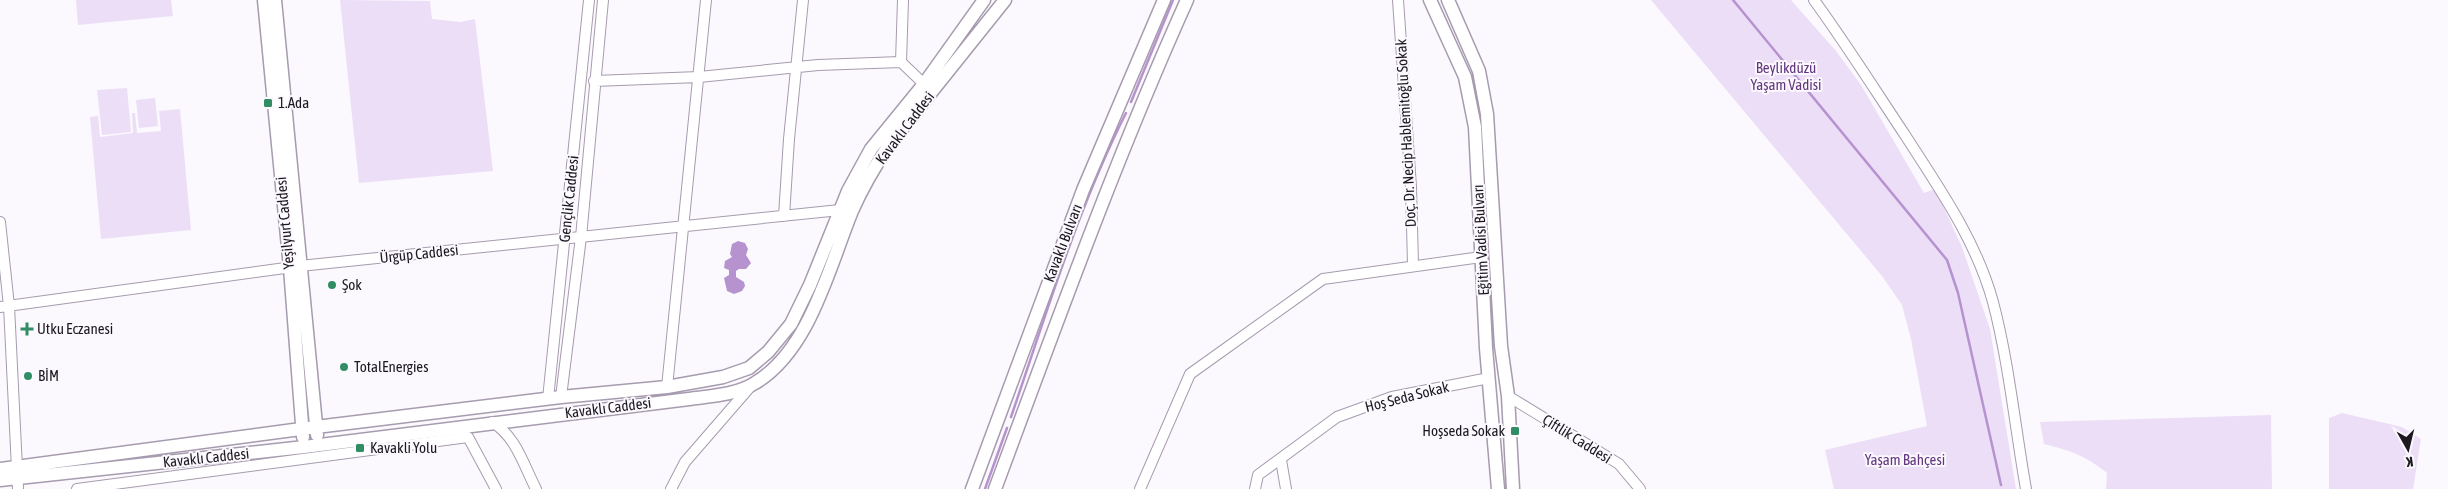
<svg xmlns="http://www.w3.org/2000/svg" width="2448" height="489" font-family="'Asap Condensed',sans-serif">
	<rect width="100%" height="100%" fill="#fbf9fd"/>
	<!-- green -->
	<path fill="#ecdef7" d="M76,0H171L173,16L78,25Z
		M340,0L430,1L432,19L460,22L475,19L493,171L359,183Z
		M1651,0H1791L1836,51L1861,85L1924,193L1935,189L1962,247L1990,329L2016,489H1834L1825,450L1927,426L1911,339L1902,305L1882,276Z
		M127,88L131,132L102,135L97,90Z
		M155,98L158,126L139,128L136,100Z
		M180,109L191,230L101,239L90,117L98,116L100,137L133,133L132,113H135L137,133L161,131L159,111Z
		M2342,413L2402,427L2421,439L2413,489H2329V418Z
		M2271,415L2272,489H2106L2107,473C2084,455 2072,451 2044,444L2040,422Z"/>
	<!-- water -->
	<path fill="#b693ce" d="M738,241L745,243L748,249L746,255L751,263L746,269H739L736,271V277L744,282L745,286L742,291L734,294L727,291L724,278L729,275V270L724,268L725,261L732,257L730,254L732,244Z"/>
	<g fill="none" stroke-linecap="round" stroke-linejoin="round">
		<!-- stream -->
		<path stroke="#b693ce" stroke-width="2.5" d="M1733,0L1947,260L1958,293L2001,485
			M1131,102L1173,0
			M1011,417C1046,315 1077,210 1126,113
			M985,489L1007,428"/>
		<!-- minor casing -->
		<g stroke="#a69baf" stroke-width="12">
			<path id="minor" d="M1398,0L1411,187L1413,265
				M1814,0C1846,44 1875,90 1905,135C1939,188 1976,240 1993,302C2009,363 2015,427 2026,489
				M901,62L903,0
				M594,81L699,77L818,65L901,62L924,84
				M784,216L789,139L803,0
				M0,222L9,306L18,489
				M0,307L300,266L840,210
				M667,387L706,0
				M1508,396L1619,464L1640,489
				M561,397L581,237L603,0
				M548,399L589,0
				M492,422C516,436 524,466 536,489
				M1281,460L1286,489
				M77,489L468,437L496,489
				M671,489L685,462L750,387
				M1140,489L1190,374L1323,279L1481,257
				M1255,489L1258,475L1337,417L1392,397L1489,378"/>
		</g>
		<!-- major casing -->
		<g stroke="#a69baf" stroke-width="15">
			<path id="major" d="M264,0L290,268L303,437
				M275,0L317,435
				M1430,0L1465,77L1475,127L1486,348L1498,489
				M1448,0L1479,71L1487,114L1501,346L1508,396L1513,489
				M0,469L316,427L561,397L667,387L723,377L749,368L768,352L791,324L810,285L848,191L871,149L924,84L984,0
				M0,480L304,447L689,399C710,396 736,395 755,383C810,350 829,267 852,211C862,188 875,166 889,145L1005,0
				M972,489L1083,190L1164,0
				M995,489C1056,325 1115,160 1187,0"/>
		</g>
		<!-- minor -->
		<use href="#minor" stroke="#fff" stroke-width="10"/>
		<!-- major -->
		<use href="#major" stroke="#fff" stroke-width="12"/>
	</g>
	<!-- markers -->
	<g fill="#318d64" stroke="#fbf9fd" stroke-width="2">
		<rect x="263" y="98" width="10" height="10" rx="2.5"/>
		<circle cx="332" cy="285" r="5"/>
		<path d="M24.5 321.5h5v5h5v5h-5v5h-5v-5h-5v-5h5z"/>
		<circle cx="344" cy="367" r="5"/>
		<circle cx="28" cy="376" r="5"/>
		<rect x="1510" y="426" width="10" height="10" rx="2.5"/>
		<rect x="355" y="443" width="10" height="10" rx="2.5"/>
	</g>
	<g text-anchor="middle" stroke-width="4" stroke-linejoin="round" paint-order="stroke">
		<!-- park labels -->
		<g font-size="15" fill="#63377f" stroke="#fbf9fd">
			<text x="1786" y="73">Beylikdüzü<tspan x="1786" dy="17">Yaşam Vadisi</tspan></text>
			<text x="1905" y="465">Yaşam Bahçesi</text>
		</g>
		<!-- poi labels -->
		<g font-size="15" fill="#1d1820" stroke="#fbf9fd" text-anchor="start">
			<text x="278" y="108">1.Ada</text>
			<text x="342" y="290">Şok</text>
			<text x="37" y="334">Utku Eczanesi</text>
			<text x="354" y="372">TotalEnergies</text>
			<text x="38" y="381">BİM</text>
			<text x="1505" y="436" text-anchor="end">Hoşseda Sokak</text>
			<text x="370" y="453">Kavakli Yolu</text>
		</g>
		<!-- street labels -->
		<g font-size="15" fill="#1d1820" stroke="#fbf9fd">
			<text transform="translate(905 128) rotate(-53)" y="5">Kavaklı Caddesi</text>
			<text transform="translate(1406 133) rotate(-93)" y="5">Doç. Dr. Necip Hablemitoğlu Sokak</text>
			<text transform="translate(569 199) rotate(-84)" y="5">Gençlik Caddesi</text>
			<text transform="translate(285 223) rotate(-95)" y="5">Yeşilyurt Caddesi</text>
			<text transform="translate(1481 240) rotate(-93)" y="5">Eğitim Vadisi Bulvarı</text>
			<text transform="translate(1063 243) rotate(-69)" y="5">Kavaklı Bulvarı</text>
			<text transform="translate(419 254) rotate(-6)" y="5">Ürgüp Caddesi</text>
			<text transform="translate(1407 397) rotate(-14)" y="5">Hoş Seda Sokak</text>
			<text transform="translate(608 408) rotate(-7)" y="5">Kavaklı Caddesi</text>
			<text transform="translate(1577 439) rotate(32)" y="5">Çiftlik Caddesi</text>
			<text transform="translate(206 458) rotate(-6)" y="5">Kavaklı Caddesi</text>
		</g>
	</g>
	<!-- north arrow -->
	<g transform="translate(2408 449) rotate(172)" stroke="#fbf9fd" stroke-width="4" paint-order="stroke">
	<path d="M0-4L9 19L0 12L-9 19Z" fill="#1d1820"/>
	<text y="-8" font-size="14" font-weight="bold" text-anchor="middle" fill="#1d1820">K</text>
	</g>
</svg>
